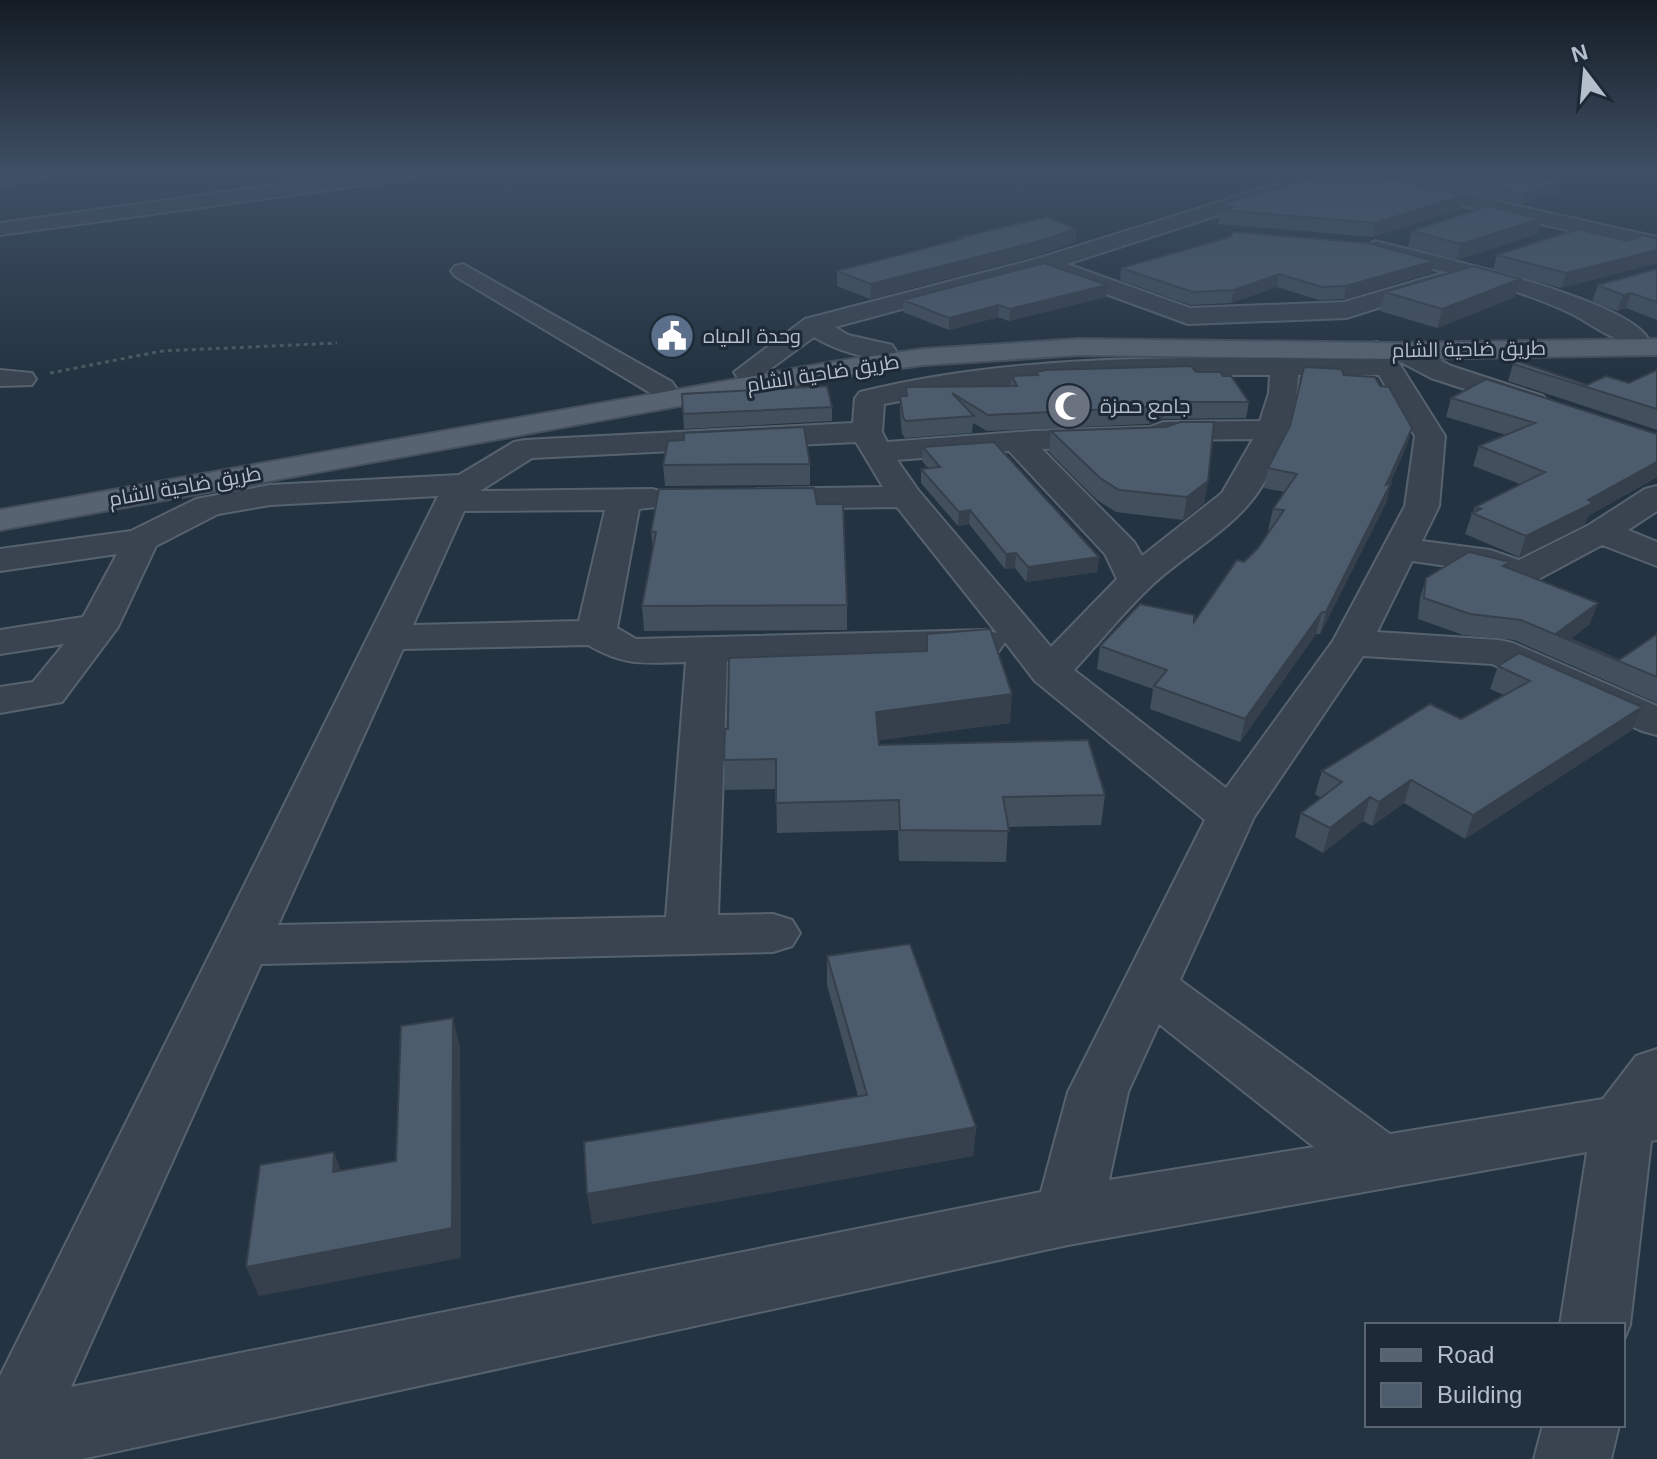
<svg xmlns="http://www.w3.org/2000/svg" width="1657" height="1459" font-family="Arial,Cairo,sans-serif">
	<rect width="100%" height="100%" fill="#243341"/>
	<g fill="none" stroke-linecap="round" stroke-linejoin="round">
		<!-- minor casing -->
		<g stroke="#56626e" stroke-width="4">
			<path id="minor" d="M0,172H56L47,178L0,184Z
				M371,172H423L414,178L0,235V223Z
				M1406,181L1657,237V251L1399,191L1396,187Z
				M1277,184L1287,190L1284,194L1067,264L1190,308L1344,302L1440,274L1448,276L1452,281L1448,286L1346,318L1188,324L1043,271L835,327L848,335L892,345L896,351L892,357C869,362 834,349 814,337L758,378L748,380L738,378L734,372L805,319L1036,259Z
				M1375,241C1428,255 1619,296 1647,337L1643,343C1620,348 1591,323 1570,313C1507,283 1435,271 1367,253L1364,248Z
				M463,264L672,382L676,388L672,394L662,397L652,394L455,276L451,271L455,266Z
				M1377,342L1389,348L1401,343L1411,345L1451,366L1543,396L1548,402L1543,408L1533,411L1523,408L1431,378L1397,360L1445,436L1439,506L1422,541L1490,550L1519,560L1589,525L1645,489L1657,486V511L1628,530L1657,542V566L1602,545L1533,582L1520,585L1482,571L1412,561L1377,632L1499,640L1513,643L1657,706V735L1642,731L1492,664L1363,656L1254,817L1180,980L1390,1134L1603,1099L1636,1056L1657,1049V1140L1651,1141L1630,1325L1623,1342V1325H1560L1587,1152L1068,1245L82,1459H0V1376L438,496L270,505L218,514L156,546L118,627L62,702L0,713V687L33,682L64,644L0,654V630L83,617L117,554L0,571V549L131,531L196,499L270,485L459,475L514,442L525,440L853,423L855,398L860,392C1025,351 1200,358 1369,359L1363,350L1367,344ZM1270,375L1269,393L1260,421L1163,422L1150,427L1032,431L887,442L882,432L884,404C1012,379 1140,374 1270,375ZM1298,375H1379L1415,436L1405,506L1333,641L1226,788L1074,670C1099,643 1122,614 1149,588C1179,559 1220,537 1248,505C1275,474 1297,416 1298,375ZM1253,439L1222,493L1142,556L1134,542L1042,449L1163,445L1176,440ZM856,442L883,487L757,489L745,492L740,499L745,506L757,509L897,507L997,633L985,630L636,639L617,628L639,509L664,506L669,499L664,492L652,489L480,491L532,458ZM1009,451L1105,554L1117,579L1051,647L918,490L897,460ZM605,510L579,621L413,625L464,511ZM1005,642L1035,681L1205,820L1068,1092L1041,1192L71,1387L261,964L773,952L792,946L800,933L792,920L773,914L718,915L727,661L985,654L999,651ZM588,645C627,667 643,663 686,662L666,917L278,925L403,649ZM1159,1024L1314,1147L1109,1180L1128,1092Z
				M0,370L32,373L36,379L32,385L0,386Z
				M1543,1425H1619L1611,1459H1534Z"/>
		</g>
		<!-- major casing -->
		<g stroke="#45505d" stroke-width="4">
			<path id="major" d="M1079,339L1401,343L1657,339V355L1401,359L1079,355L923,365L838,377L0,530V510L838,361L923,349Z"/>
		</g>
		<!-- path -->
		<path stroke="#445e5f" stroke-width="3" stroke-dasharray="4 4" stroke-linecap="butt" d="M50,373L162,351L337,343"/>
		<!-- minor -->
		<use href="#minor" fill="#394450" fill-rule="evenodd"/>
		<!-- major -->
		<use href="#major" fill="#576370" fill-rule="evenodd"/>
	</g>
	<!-- wall -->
	<path fill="#424f5d" d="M1379,172H1512L1557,192L1521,204Z
		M1220,204L1461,209L1373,237L1218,224Z
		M1498,209L1537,234L1456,260L1408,247L1412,231Z
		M1076,229L1075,242L1035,256L870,299L837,286V271L958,239V238Z
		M1657,239V263L1561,288L1493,270L1497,255L1627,241Z
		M1121,268L1431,273L1344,299L1319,300L1277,287L1231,303L1190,305L1120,280Z
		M1657,269V320L1626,308L1617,311L1592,301L1598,285Z
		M1520,279L1515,297L1437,328L1380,311L1385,292Z
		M1107,285L1106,297L1009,321L998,317L949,330L903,312V300Z
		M1513,364L1587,385L1629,383L1657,370V430L1508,381Z
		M1036,372H1196L1223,376L1249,402L1246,418L1163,419L1149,424L987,431L973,423L972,433L905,438L902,434L900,413V396H905L906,387L1011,386L1012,376L1036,375Z
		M1344,375L1380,386L1412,428L1406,447L1390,483L1386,503L1320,634H1316L1240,742L1150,709L1153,689L1097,669L1100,646L1194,622L1244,562L1258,548L1270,530H1268L1273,509L1285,492L1264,488L1268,468Z
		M682,394L832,407V421L684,429Z
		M1451,398L1657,434V477L1588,516L1585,524L1519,557L1465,534L1472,513L1473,512L1475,507L1520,484L1473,466L1479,446L1506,435L1446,417Z
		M1051,431L1208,481L1204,503L1183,520L1116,512L1097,500L1049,452Z
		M684,440L810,464V485L665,486L663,465Z
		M923,447L1099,557L1097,572L1026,582L1015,568L1005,569L969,524L958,526L921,483V469L928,468L922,461Z
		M817,504L847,605V630L644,631L642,606L653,550L651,532Z
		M1508,568L1590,624L1570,639L1619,660L1657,634V703L1514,640L1463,635L1418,619L1420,598L1426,578Z
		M927,634L1010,723L878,740L879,745L1105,795L1101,825L1008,827L1006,862L899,861L898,830L777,833L776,789L725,790L724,760L728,729L926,651Z
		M1498,666L1642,707L1632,730L1465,839L1404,803L1372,826L1363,821L1323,853L1295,837L1301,813L1321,798L1315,794L1322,771L1461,719L1504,695L1490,689Z
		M827,956L976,1127L973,1156L592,1224L858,1096L827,985Z"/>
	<!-- shaded-wall -->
	<path fill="#36404c" d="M1560,182L1557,192L1521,204L1524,194Z
		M1464,195L1461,209L1373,237L1376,223Z
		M1500,203L1495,218L1488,206Z
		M1541,219L1537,234L1456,260L1460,244Z
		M1076,229L1075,242L1035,256L870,299L871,284Z
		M1657,250V263L1561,288L1566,273Z
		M1434,261L1431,273L1344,299L1346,286Z
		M1279,274L1277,287L1231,303L1234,290Z
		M1520,279L1515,297L1437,328L1442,309Z
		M1107,285L1106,297L1009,321L1010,309Z
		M1631,293L1626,308L1617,311L1623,295Z
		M999,305L998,317L949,330V318Z
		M1166,402L1163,419L1149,424L1152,407Z
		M1412,428L1406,447L1386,493L1391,483L1386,503L1320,634L1326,612Z
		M1657,462V477L1588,516L1585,524L1519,557L1526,536Z
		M1208,481L1204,503L1183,520L1187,497Z
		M970,510L969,524L958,526L959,512Z
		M1016,553L1015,568L1005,569L1006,554Z
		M1099,557L1097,572L1026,582L1028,567Z
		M1598,603L1590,624L1568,640L1557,633Z
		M1322,612L1316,634L1240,742L1245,719Z
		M1012,694L1010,723L875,741L876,712Z
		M1642,707L1632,730L1465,839L1473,815Z
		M1411,780L1404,803L1372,826L1379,802Z
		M1370,797L1363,821L1323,853L1330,828Z
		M453,1018L460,1047L461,1258L259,1296L246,1267L452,1228Z
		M976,1127L973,1156L592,1224L587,1194Z
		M334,1152L345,1182L333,1172Z"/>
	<!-- building -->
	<path fill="#4d5c6c" stroke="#36404c" stroke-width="2" d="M1335,172H1357L1464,195L1376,223L1220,210L1233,207L1220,204Z
		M1421,172H1512L1560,182L1524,194Z
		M1499,202L1488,206L1541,219L1460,244L1412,231Z
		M1047,217L1076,229L1036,242L871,284L837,271L961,239L958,238Z
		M1578,229L1627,241L1643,235L1657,239V250L1566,273L1497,255Z
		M1234,232L1368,243L1434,261L1346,286L1322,287L1279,274L1234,290L1193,292L1121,268L1230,237Z
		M1044,263L1107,285L1010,309L999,305L949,318L903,300Z
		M1473,266L1520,279L1442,309L1385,292Z
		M1657,269V302L1631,293L1623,295L1598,285Z
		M1517,361L1587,385L1606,376L1629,383L1657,370V409L1513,364Z
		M1191,366L1196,372H1220L1223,376H1231L1249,402H1166L1152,407L988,415L952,393L974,416L906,421L903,417L900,396H907L906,387L1017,386L1012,376L1038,375L1036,372L1046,370Z
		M1304,367L1341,369L1344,375L1375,377L1380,386L1389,387L1412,428L1386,485L1391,483L1326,612H1322L1245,719L1154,686L1167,670L1100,646L1140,604L1194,615V622L1237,560L1244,562L1258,548L1284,510L1273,509L1297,474L1268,468L1290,426Z
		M1486,379L1657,434V462L1588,500L1593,503L1526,536L1472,513L1481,509L1475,507L1545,472L1479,446L1535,423L1451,398Z
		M827,386L832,407L683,414L682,394Z
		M1180,422H1214L1208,481L1187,497L1119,490L1100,478L1051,431L1166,427Z
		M804,427L810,464L663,465L668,441L684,440V433Z
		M994,442L1099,557L1028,567L1016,553L1006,554L970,510L959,512L921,469L940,467L923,447Z
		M814,488L817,504H843L847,605L642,606L656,532H651L659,489Z
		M1469,552L1510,562L1503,566L1598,603L1557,633L1619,660L1657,634V677L1521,620L1470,614L1424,598L1426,578Z
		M990,629L1012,694L876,712L879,745L1088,740L1105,795L1003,797L1009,831L900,830L899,800L776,803V759L724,760L725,729H728L729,658L927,651V634Z
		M1519,653L1642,707L1473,815L1411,780L1379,802L1370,797L1330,828L1301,813L1342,782L1322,771L1430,704L1461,719L1530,681L1498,666Z
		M910,944L976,1127L587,1194L584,1142L867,1095L827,956Z
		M453,1018L452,1228L246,1267L260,1165L334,1152L333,1172L396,1161L401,1026Z"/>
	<!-- sky -->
	<linearGradient id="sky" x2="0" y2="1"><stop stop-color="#141c24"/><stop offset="0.46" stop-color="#3f5065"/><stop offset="1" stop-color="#3f5065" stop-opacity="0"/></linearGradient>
	<rect width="1657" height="376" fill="url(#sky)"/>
	<!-- icons -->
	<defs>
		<g id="civic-disc" transform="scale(2.3)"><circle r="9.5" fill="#5c6f8a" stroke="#1d2936"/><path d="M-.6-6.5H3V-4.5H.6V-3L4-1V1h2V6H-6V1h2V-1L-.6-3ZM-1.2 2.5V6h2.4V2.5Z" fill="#fff"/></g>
		<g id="mosque-disc" transform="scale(2.3)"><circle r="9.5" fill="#6b7280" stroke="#1d2936"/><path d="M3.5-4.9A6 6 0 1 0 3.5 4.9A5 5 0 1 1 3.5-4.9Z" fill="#fff"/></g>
	</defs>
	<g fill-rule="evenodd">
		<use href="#civic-disc" x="672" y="336"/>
		<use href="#mosque-disc" x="1069" y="406"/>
	</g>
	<g text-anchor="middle" stroke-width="6" stroke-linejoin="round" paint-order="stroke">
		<!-- far-poi labels -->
		<g font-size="20" fill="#b5bfcb" stroke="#1d2936" text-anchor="start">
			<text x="703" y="343">وحدة المياه</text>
			<text x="1100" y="413">جامع حمزة</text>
		</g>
		<!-- far-street labels -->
		<g font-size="20" fill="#b5bfcb" stroke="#1d2936">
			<text transform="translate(1469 349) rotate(-1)" y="7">طريق ضاحية الشام</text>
			<text transform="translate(823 373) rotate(-9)" y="7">طريق ضاحية الشام</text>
			<text transform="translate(185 486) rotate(-10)" y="7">طريق ضاحية الشام</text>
		</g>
	</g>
	<!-- legend -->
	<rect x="1365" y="1323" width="260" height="104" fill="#1d2936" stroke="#5a6572" stroke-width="2"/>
	<rect x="1381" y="1349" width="40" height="12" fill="#576370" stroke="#5a6572" stroke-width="2"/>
	<text x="1437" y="1363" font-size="24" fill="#b5bfcb">Road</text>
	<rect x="1381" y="1383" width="40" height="24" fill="#4d5c6c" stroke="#5a6572" stroke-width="2"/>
	<text x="1437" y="1403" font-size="24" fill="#b5bfcb">Building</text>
	<!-- north arrow -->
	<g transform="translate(1585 72) rotate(344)" stroke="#1d2936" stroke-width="6" paint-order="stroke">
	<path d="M0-6L14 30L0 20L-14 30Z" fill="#b5bfcb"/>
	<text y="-12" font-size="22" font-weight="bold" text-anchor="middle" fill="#b5bfcb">N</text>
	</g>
</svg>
